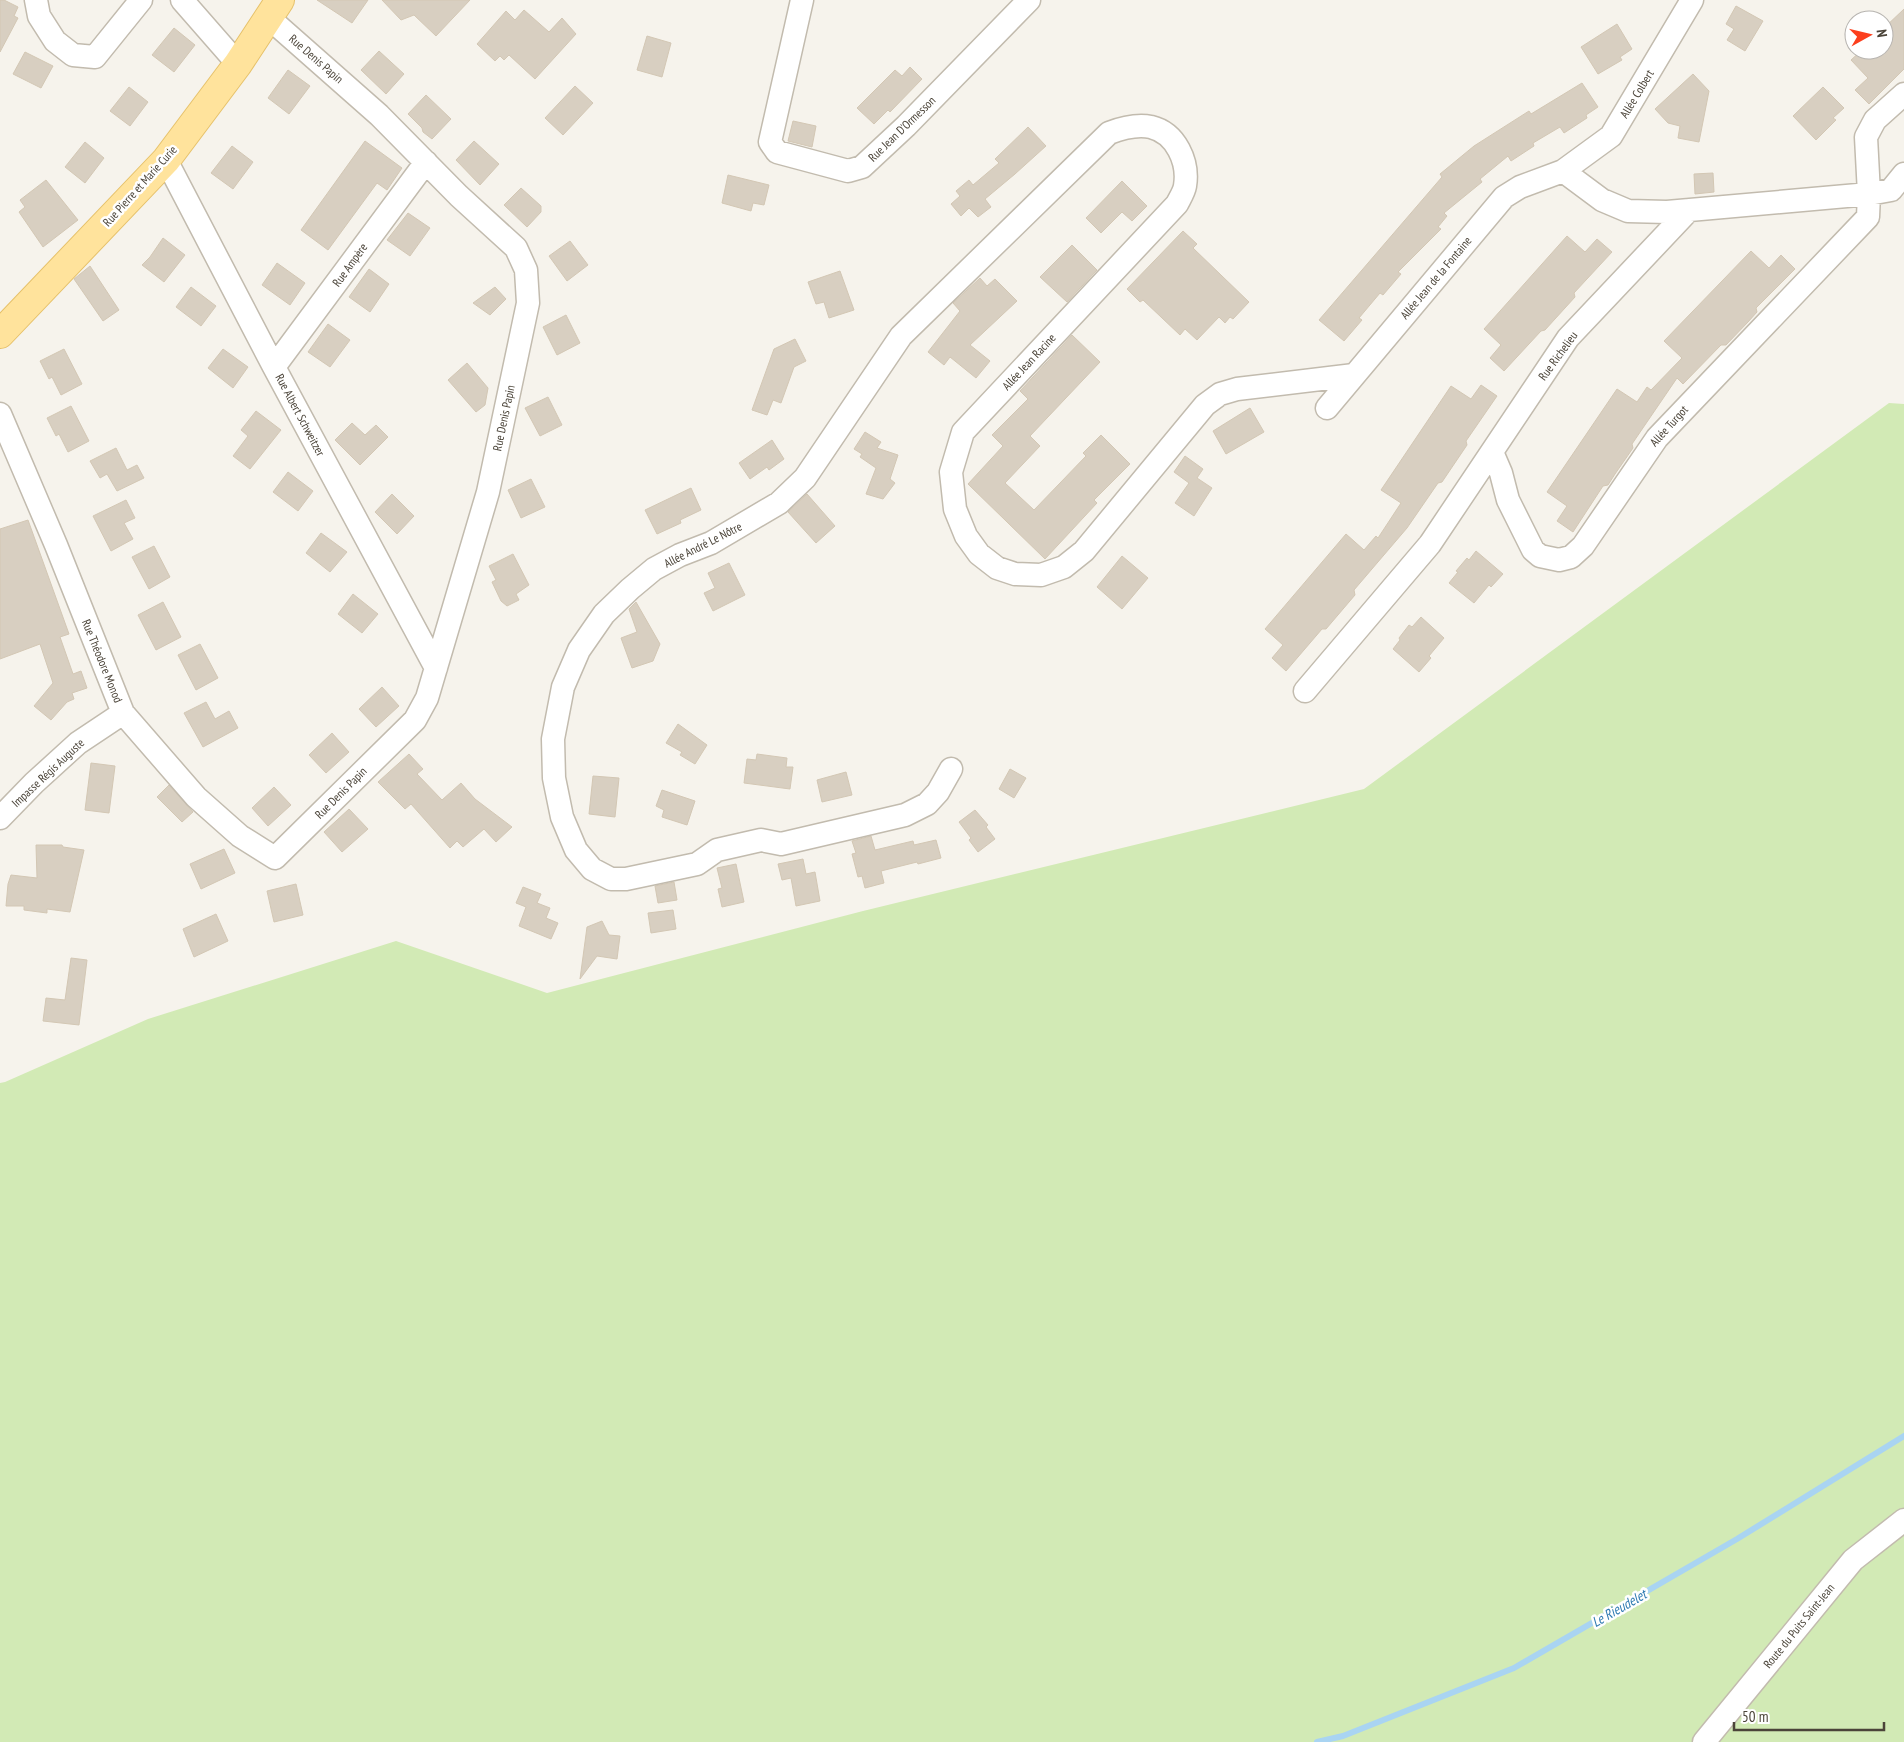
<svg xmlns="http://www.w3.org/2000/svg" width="1904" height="1742" font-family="'PT Sans Narrow',sans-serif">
	<rect width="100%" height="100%" fill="#f6f3ec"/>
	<!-- green -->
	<path fill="#d2eab5" d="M1889,403L1904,404V1742H0V1083L5,1082L148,1019L396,941L547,993L863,911L1364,789Z"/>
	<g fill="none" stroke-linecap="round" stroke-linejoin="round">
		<!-- stream -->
		<path stroke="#a9d4f2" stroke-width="6" d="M1317,1742L1343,1736L1514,1668L1737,1539L1904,1436"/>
	</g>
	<!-- building -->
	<path fill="#d8cfc1" stroke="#d3c7b4" d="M0,0H4L18,7L14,16L18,18L0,52Z
		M317,0H368L352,23Z
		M382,0H470L436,36L414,15L401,20Z
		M1736,6L1763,21L1745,51L1727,40L1734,29L1726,24Z
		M1904,9V69L1869,104L1855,90L1868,78L1851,60L1862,50H1884V28Z
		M524,10L549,32L562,18L576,34L535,79L509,55L504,60L500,56L495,61L477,44L506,11L515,20Z
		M1617,24L1632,49L1620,57L1622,60L1598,74L1581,47Z
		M174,28L195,45L174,72L152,55Z
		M647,36L671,43L662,77L637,70Z
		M379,51L404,74L386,94L361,70Z
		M25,52L53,66L41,88L13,74Z
		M910,67L922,79L890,112L888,110L874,124L857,108L895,70L902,76Z
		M288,70L310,86L289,114L268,98Z
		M1693,74L1709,91L1699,142L1678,138L1680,126L1668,123L1655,109Z
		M1582,83L1598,107L1586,115L1587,118L1564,133L1560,127L1533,143L1534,146L1511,161L1508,156L1480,179L1482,182L1444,213L1447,216L1438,227L1441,229L1398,272L1401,274L1383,295L1380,293L1359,318L1362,320L1344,341L1319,320L1442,177L1440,174L1474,146L1529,111L1531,114Z
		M575,86L593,103L563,135L545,118Z
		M129,87L148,102L130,126L110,111Z
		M1823,87L1844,108L1833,118L1836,120L1816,140L1793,116Z
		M426,95L451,119L432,139L423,132L422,128L408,114Z
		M793,121L816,126L812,147L788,141Z
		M1028,127L1046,146L1015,174L985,199L991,207L978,217L969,208L961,216L951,204L960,196L956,191L969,180L973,185L999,163L995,159Z
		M365,141L402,168L387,190L377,183L328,250L301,230Z
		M474,141L499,164L480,185L456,160Z
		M85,142L104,158L85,183L65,167Z
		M232,146L253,162L233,189L211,173Z
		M1713,173L1714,192L1695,194L1694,174Z
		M728,175L769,185L764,205L753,203L751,211L722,203Z
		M46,180L78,220L43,247L19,212L25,207L20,200Z
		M1122,181L1147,206L1132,221L1122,212L1101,233L1086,218Z
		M521,188L541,206V212L527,227L504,205Z
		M408,213L430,228L410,256L387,240Z
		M1183,231L1197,244L1193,248L1249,302L1233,319L1230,317L1225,323L1219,317L1197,340L1185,329L1180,335L1143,300L1140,302L1127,289Z
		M1567,236L1585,252L1597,239L1612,252L1574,293L1575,297L1545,330L1541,331L1504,371L1490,358L1501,345L1484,329Z
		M163,238L185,255L164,282L142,265L150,257Z
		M570,241L588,265L567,281L549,256Z
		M1072,245L1097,270L1067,302L1040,277Z
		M1751,251L1769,268L1781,255L1795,269L1756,308L1757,312L1748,322L1726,345H1721L1683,384L1677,378L1632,444L1633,448L1615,474L1608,485L1603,486L1573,532L1557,521L1567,506L1547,492L1617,389L1637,402L1647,387L1651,390L1682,358L1664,341Z
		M277,263L305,283L290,305L262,285Z
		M90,266L119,310L103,321L74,279Z
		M369,269L389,284L370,312L349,297Z
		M840,271L854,310L829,318L824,302L816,304L808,282Z
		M980,278L987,286L995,279L1017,301L970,345L990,361L976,378L950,357L944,365L928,352L960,311L953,303Z
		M191,287L216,306L201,326L176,307Z
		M495,287L506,299L490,315L473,303Z
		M566,315L580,343L557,355L543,327Z
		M328,324L350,340L330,367L308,352Z
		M1072,335L1100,362L1030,436L1040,446L1005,483L1034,510L1086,456L1083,453L1101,435L1130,464L1094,500L1097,503L1045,559L968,484L1003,446L992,435L1028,399L1020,391Z
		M795,339L806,361L794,367L781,403L773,400L767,415L752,410L774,349Z
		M64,349L82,384L61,395L52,377L49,379L40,361Z
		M223,349L248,367L233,388L208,368Z
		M467,363L488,388L485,405L476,412L448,380Z
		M1481,385L1497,396L1466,441L1467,445L1442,482L1438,483L1407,528L1354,590L1355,595L1326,629H1322L1286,671L1272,658L1283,645L1265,629L1346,534L1364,550L1376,536L1378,538L1401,503L1381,490L1451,386L1471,399Z
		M548,397L562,425L540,436L525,408Z
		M71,406L89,441L68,452L59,434L56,436L47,418Z
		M1250,408L1264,432L1226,454L1213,431Z
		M256,411L281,430L250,469L233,456L248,436L241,430Z
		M352,423L365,435L376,425L388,437L360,465L335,440Z
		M865,432L881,442L877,448L898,455L890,479L895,483L883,499L866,494L876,468L860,457L862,454L854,449Z
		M772,440L784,459L769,470L767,467L750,479L739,463Z
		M116,448L127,470L137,465L144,478L117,491L107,474L100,478L90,461Z
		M1185,456L1203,469L1197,478L1212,488L1194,516L1175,503L1189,483L1174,472Z
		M288,472L313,491L298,511L273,492Z
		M531,479L545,507L521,518L508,490Z
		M691,488L701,510L680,520L681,523L657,534L645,510Z
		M392,494L414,516L397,534L375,512Z
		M807,494L835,526L816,543L788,512Z
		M126,500L135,518L124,523L133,539L111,551L93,516Z
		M28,520L69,634L60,637L73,674L81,671L87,688L72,693L74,699L67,702L51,720L34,706L53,683L40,644L0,659V529Z
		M321,533L347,552L330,572L306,553Z
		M154,546L170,577L149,589L132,557Z
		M1476,551L1503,574L1491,587L1489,585L1474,603L1449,583L1458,572L1456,571L1467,558L1469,560Z
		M513,554L529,585L516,594L519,600L507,606L501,601L492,582L496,580L489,566Z
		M1122,556L1148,578L1122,609L1097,587Z
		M729,563L745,595L713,611L704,593L715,588L708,573Z
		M353,594L378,614L362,633L338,614Z
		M163,602L181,637L156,650L138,615Z
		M636,602L660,644L653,661L632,668L621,638L637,632L629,609Z
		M1421,617L1444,638L1429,656L1431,658L1419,672L1393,649L1400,640L1399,638L1409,625L1412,627Z
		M200,644L218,678L196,690L178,655Z
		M382,687L399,706L376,727L359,709Z
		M206,702L215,719L229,711L238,728L203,747L184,713Z
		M678,724L707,745L695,764L680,755L682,752L666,743Z
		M332,733L349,752L326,773L309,755Z
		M409,754L423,769L417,774L442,800L461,783L475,799L512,827L496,842L484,829L463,847L457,841L450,848L411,804L405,809L378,782Z
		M757,754L787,758L786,767H793L790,789L744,783L747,759L756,760Z
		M91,763L115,766L109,813L85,810Z
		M1010,769L1026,778L1014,798L999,789Z
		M846,772L852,795L822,802L817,780Z
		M593,776L619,778L615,817L589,814Z
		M169,785L193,812L182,822L157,797Z
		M274,787L291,805L268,826L252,808Z
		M662,790L695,801L687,825L662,817L664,810L656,806Z
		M349,809L368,829L342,852L324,832Z
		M975,810L988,825L986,827L995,839L978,852L969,840L971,838L959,822Z
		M871,836L875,850L913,841L914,845L936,840L941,858L918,864L917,862L881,871L884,883L865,888L862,876L858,877L852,854L856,853L852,841Z
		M36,845H62L63,847L84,850L70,912L47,909V913L24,910V906H6L8,884L11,875L37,878Z
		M224,849L235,873L201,889L190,864Z
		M803,859L806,874L815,872L820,901L796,906L791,878L782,880L778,864Z
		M736,864L744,902L722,907L718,889L722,888L717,868Z
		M674,882L677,900L658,903L655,886Z
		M296,884L303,915L274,922L267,891Z
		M523,887L541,894L537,903L550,908L546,918L558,923L551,939L519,926L526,907L516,903Z
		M673,910L676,929L651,933L648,913Z
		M216,914L228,941L194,957L183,929Z
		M602,921L609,935L620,936L617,959L597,956L580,979L587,927Z
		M71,958L87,960L79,1025L43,1021L46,998L65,1000Z"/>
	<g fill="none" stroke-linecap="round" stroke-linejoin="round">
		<!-- minor casing -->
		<g stroke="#c2bbae" stroke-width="25">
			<path id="minor" d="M36,0L39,16L55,41L73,55L95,57L141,0
				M182,0L238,64
				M802,0L770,142L777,152L848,171L862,167L906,126L1029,0
				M166,160L274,367L436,668
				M1563,171L1602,200L1628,211L1667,212L1869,194L1891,190L1904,174
				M274,367L426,162
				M1327,408L1504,197L1520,187L1563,171L1611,136L1692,0
				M0,414L56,545L123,713L196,797L240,836L275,858L415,720L427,698L488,492L528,303L526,270L516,248L459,196L379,115L269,18
				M1492,452L1501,473L1508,500L1533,550L1540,556L1559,560L1571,557L1583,546L1657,438L1868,217L1869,194L1866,137L1875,120L1904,94
				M1305,691L1430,544L1568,338L1689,210
				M951,769L938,792L927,804L905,815L781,844L761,840L717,850L697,864L626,879H611L592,869L576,850L562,817L554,778L553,739L563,687L579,650L604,614L630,589L654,569L680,555L711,543L779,503L805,478L901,336L1109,133C1122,128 1136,124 1151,127C1176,133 1189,162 1185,186C1184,192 1180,198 1177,204L963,432L951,472L955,509L966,536L979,554L997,568L1015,574L1041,575L1064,567L1084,551L1205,405L1220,394L1237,389L1354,375
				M0,818L34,783L78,743L123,713
				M1704,1742L1853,1560L1904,1520"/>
		</g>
		<!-- major casing -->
		<g stroke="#e6c16a" stroke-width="30">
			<path id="major" d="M0,334L166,160L238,64L280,0"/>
		</g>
		<!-- minor -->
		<use href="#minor" stroke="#fff" stroke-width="22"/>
		<!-- major -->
		<use href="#major" stroke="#ffe39c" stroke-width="28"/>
	</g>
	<g text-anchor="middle" stroke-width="5" stroke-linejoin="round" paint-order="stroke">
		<!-- street labels -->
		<g font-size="12" fill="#4b4439" stroke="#fff">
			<text transform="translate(316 59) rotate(41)" y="4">Rue Denis Papin</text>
			<text transform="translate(1637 94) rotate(-59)" y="4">Allée Colbert</text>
			<text transform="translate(902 129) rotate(-44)" y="4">Rue Jean D'Ormesson</text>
			<text transform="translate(140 186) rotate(-48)" y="4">Rue Pierre et Marie Curie</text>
			<text transform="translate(350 265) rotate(-54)" y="4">Rue Ampère</text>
			<text transform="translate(1436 278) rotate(-50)" y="4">Allée Jean de la Fontaine</text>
			<text transform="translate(1558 356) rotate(-54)" y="4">Rue Richelieu</text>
			<text transform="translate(1029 362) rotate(-47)" y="4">Allée Jean Racine</text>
			<text transform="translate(300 415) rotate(62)" y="4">Rue Albert Schweitzer</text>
			<text transform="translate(504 418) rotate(-78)" y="4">Rue Denis Papin</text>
			<text transform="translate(1669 426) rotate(-48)" y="4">Allée Turgot</text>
			<text transform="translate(703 545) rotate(-27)" y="4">Allée André Le Nôtre</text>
			<text transform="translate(102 661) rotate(68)" y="4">Rue Théodore Monod</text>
			<text transform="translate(48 773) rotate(-43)" y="4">Impasse Régis Auguste</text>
			<text transform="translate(341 793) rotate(-45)" y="4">Rue Denis Papin</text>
			<text transform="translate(1799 1626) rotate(-51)" y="4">Route du Puits Saint-Jean</text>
		</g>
		<!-- water labels -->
		<g font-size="14" font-style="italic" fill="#2e7ab2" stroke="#fff">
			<text transform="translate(1619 1608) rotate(-30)" y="5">Le Rieudelet</text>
		</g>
	</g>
	<!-- north arrow -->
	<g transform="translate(1869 35) rotate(82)"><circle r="24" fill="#ffffff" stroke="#b7b4b0"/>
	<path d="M0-4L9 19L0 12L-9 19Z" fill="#fc3f1d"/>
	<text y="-8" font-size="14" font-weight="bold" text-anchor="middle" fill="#4b4439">N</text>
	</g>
	<!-- scale -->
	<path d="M1734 1722v8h150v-8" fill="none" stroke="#4b4439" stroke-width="2.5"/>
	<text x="1742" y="1722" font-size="15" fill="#4b4439" stroke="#ffffff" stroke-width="4" paint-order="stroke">50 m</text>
</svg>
